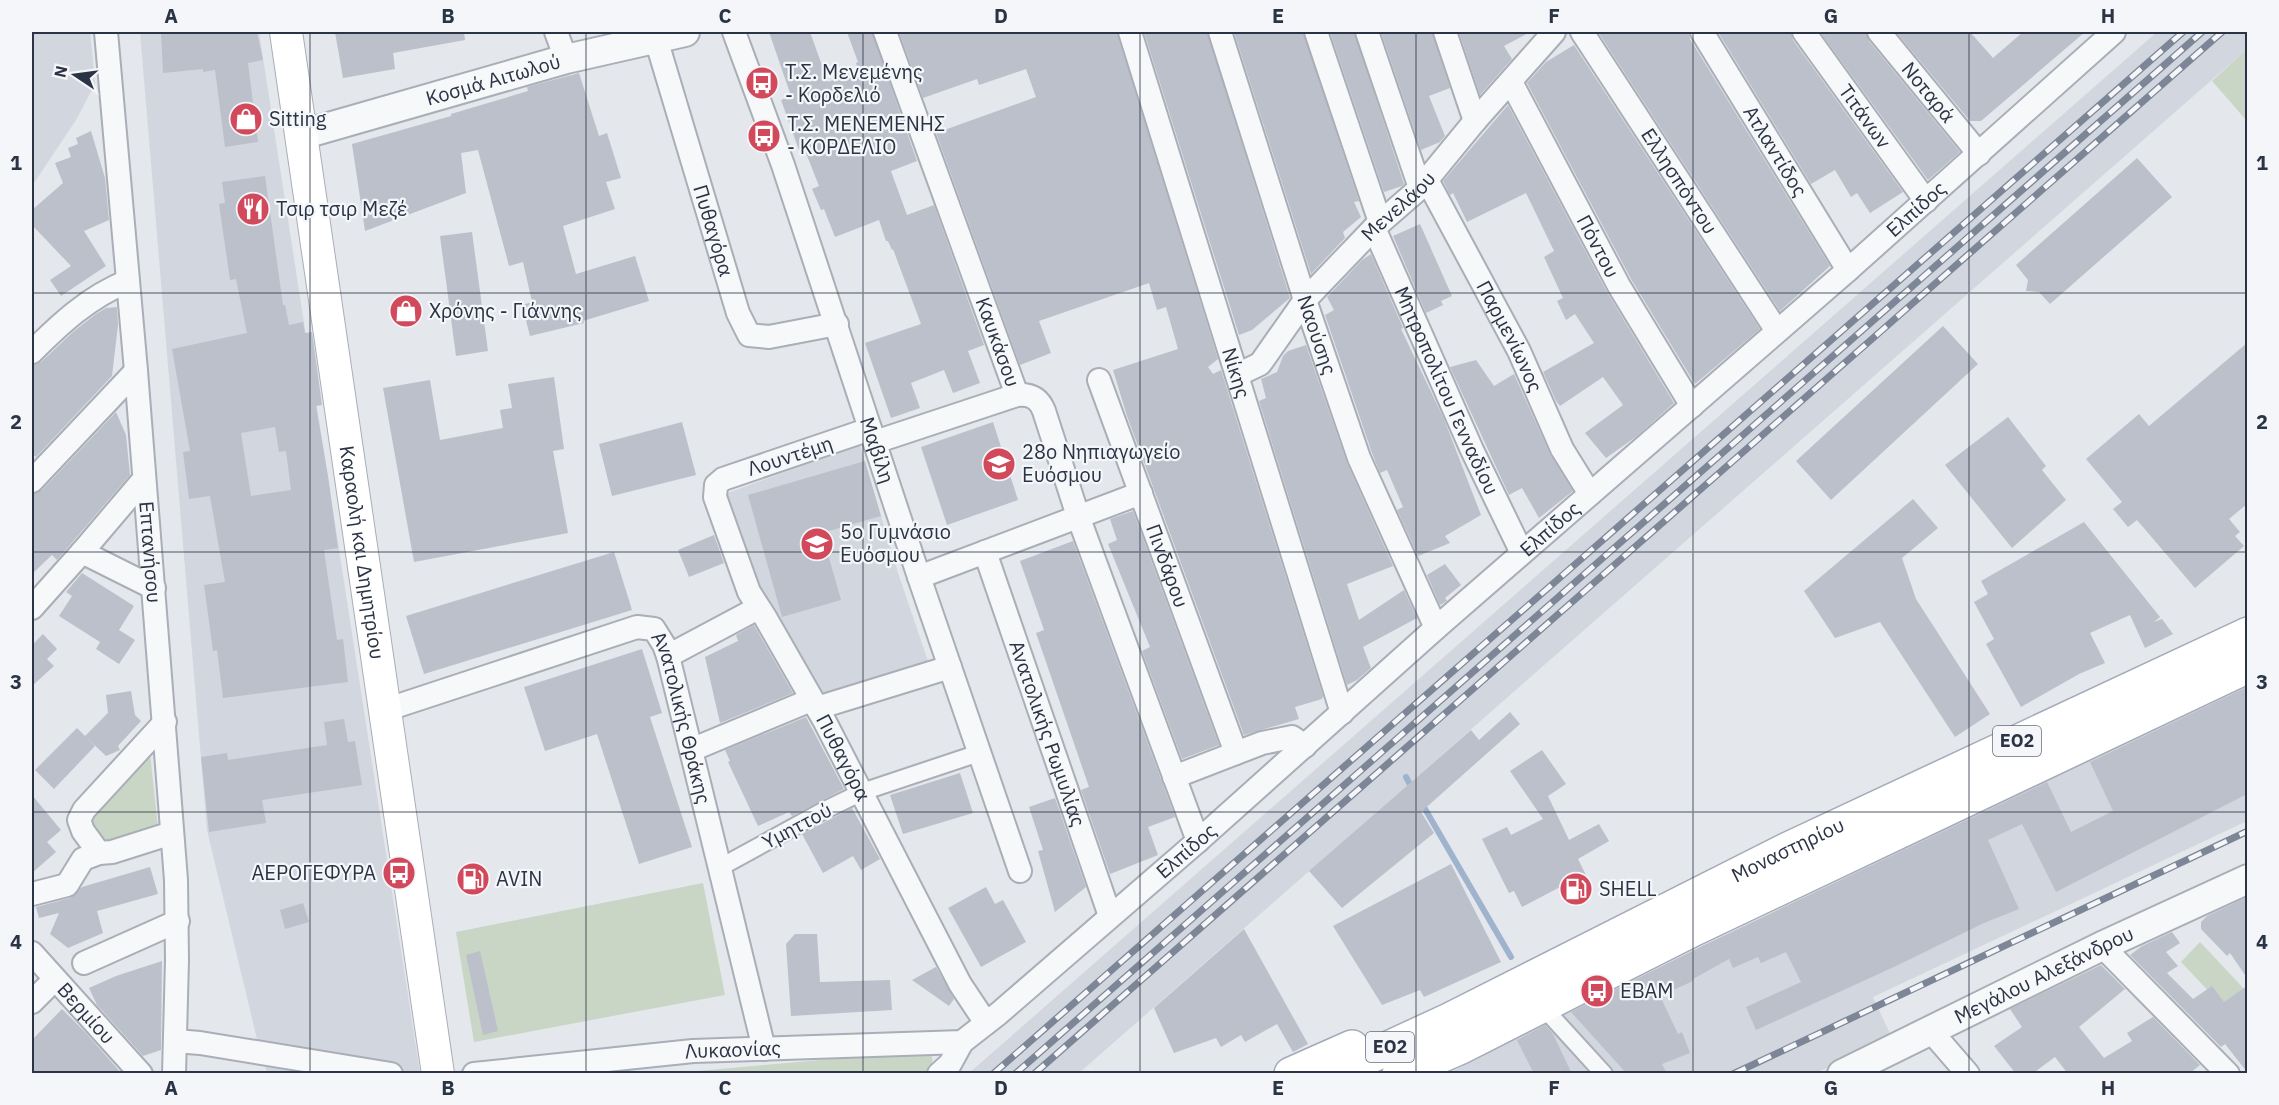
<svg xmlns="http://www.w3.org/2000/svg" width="2279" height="1105" font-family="'IBM Plex Sans',sans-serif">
	<rect width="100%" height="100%" fill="#e4e7ec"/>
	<!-- built -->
	<path fill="#d2d6de" d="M32,32H90L95,84L76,120L32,186Z
		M140,32H259L420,1073H267L256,1035L207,830Z
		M2157,32H2247V49L1079,1073L968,1074Z
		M860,445L898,573L929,664L821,700L767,607L725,494Z
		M2247,679V821L1873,997L1892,1038L1816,1073L1447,1074L1629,982L2009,798Z"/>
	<!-- green -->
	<path fill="#c9d6c5" d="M2247,49V121L2212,81Z
		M150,753L158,828L107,842L95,833L89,817Z
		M703,883L725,995L474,1042L456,932Z
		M2200,942L2247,992V1017L2242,1010L2234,1018L2181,962Z
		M931,1050L933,1066L924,1074H666Z"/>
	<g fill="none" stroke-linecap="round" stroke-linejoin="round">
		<!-- stream -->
		<path stroke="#9fb4cc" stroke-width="6" d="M1406,777L1412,788
			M1421,802L1511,957"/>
	</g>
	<!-- building -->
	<path fill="#bbc0ca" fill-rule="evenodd" d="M174,32H257L263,60L248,63L258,142L225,147L215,70L203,72V69L163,73L161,33Z
		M335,32H464L465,40L393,53L395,69L343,78Z
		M769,32H810L828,82L858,70L856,63L858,62L847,32H872L917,161L891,171L907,215L934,205L984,345L968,351L980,383L953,393L944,370L911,383L920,408L891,418L865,343L921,324L893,249L892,250L888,241H886L879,220L835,237L824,209L821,210L812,189L819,186L804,148L799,150L781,100L791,96Z
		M899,32H1117L1218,359L1208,367L1213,374L1221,370L1323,696L1322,699L1295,707L1299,719L1244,735L1127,416L1113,370L1178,349L1166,307L1157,310L1149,283L1039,321L1051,353L1020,365L936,133L1036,97L1026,69L979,85L977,79L923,98Z
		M1144,32H1207L1290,298L1252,330L1239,335Z
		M1234,32H1303L1359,201L1354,202L1361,217L1343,232L1345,238L1311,274Z
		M1330,32H1354L1404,184L1402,186L1384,192Z
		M1381,32H1432L1450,88L1429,96L1445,136L1440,142L1421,150Z
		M1459,32H1530L1504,46L1512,59L1480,95Z
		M1598,32H1689L1690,39L1830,266L1780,311Z
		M1718,32H1791L1793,40L1903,192L1870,213L1857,193L1851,197L1835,170L1811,184Z
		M1820,32H1866L1869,41L1960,152L1928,180Z
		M1896,32H1970L1993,58L2023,32H2085L1981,121H1970Z
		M1574,45L1760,329L1695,384L1631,279L1527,83L1546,62Z
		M579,73L599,136L607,133L621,178L606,182L615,209L563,226L576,274L635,256L649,301L583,321L584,323L530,336L522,305L532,302L523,262L509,266L478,150L461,153L466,193L365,231L352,144L451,116V114L528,91L527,87Z
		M1508,105L1607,292L1674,403L1637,436L1606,458L1585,433L1623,405L1603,377L1560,406L1556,401L1543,372L1594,343L1575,314L1566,320L1557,301L1563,298L1544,257L1554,251L1526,193L1467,222L1453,193L1450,195L1443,181Z
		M91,131L105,178L109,220L84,231L106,266L61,296L50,280L71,266L32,225V210L63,183L55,163L71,157L68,148L78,144L76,138Z
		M2137,158L2172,197L2050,304L2039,292L2026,291L2028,280L2016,265Z
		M265,176L283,305H285L289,325L303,322L305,333L312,332L322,405L316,406L328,476L338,548L324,550L337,640L343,639L348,682L223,698L217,650L213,651L204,585L225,582L210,496L189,499L183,452L190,451L172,349L247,333L236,279L230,280L219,204L225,203L222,182ZM275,427L279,452L286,451L291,490L251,496L241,433Z
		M1420,224L1452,296L1441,301L1443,305L1426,313L1393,236Z
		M472,232L488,351L456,356L440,236Z
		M1371,254L1403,328L1401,329L1444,419L1481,515L1445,536L1450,543L1418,556L1397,510L1403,507L1387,470L1380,473L1372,453L1325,315L1334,310L1327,297L1362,260Z
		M117,307L118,325L112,376L36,457L32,454V365L41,362L74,331L96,314L106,308Z
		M1943,326L1978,364L1831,500L1796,461Z
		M2247,343V504L2229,519L2240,532L2235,536L2244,546L2195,588L2137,520L2128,527L2113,509L2122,502L2086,459L2139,414L2149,426Z
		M1306,345L1347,463L1393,566L1347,584L1359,620L1404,590L1417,618L1363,647L1371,668L1357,680L1347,685L1259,401L1266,398L1261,379L1277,372L1283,356L1288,351Z
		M1476,360L1494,386L1514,374L1550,454L1573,491L1539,518L1522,488L1509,495L1450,367Z
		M554,377L564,449L553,451L568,533L414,562L383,388L430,380L440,440L503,428L500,410L512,408L508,384Z
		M116,412L126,435L130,475L57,560L52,555L32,574V494L42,490Z
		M2008,417L2046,466L2042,470L2066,500L2012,548L1945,465Z
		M682,422L696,475L612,496L599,444Z
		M993,422L1018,500L947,525L921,447Z
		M865,461L881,516L822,533L841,600L782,617L748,495Z
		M1913,499L1938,528L1902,558L1916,599L1990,714L1955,737L1880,622L1835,638L1804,591Z
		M1133,511L1219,745L1182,759L1142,651L1150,647L1108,544L1117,540L1110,519Z
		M2084,522L2160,617L2154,622L2162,619L2173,634L2145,648L2130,615L2090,633L2105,663L2079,674L2021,707L1986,644L1994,639L1974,602L1988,594L1981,581Z
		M714,535L724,563L689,577L678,550Z
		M1073,541L1175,817L1148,827L1158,855L1110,874L1081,790L1089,787L1036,633L1044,630L1020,561Z
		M614,552L632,610L424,674L406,616Z
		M1445,564L1461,585L1445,598L1447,601L1440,605L1427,575Z
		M82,573L134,606L119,630L135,640L119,664L96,649L100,642L59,616L72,596L66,592Z
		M754,625L793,693L720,723L705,657L738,641L736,635Z
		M43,634L57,649L47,659L54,666L32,686V642L33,644Z
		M642,649L662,713L650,717L692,847L639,864L597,734L545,751L524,687Z
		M2247,687V794L2056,892L2022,824L1988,840L2019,909L1984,923L1896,966L1756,1030L1746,1007L1801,982L1786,952L1761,963L1758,957L1733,968L1729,959L1693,979V981L1660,996L1678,1034L1682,1032L1690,1053L1662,1064L1667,1074H1627L1571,1012L1702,946L2047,782L2071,832L2113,811L2090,762Z
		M131,691L135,715L141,721L118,746L120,750L106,756L85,736L108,713L106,695Z
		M1510,712L1520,724L1421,812L1434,833L1342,908L1309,871L1471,730L1479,740Z
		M806,717L844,789L792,816L789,812L758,826L728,762L730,761L725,750Z
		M344,719L348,742L355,741L362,785L262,800L266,823L209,832L201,757L227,753L228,760L327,745L324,722Z
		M77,728L95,746L54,789L35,770Z
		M1542,750L1566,784L1548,796L1569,840L1599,824L1609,841L1578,859L1592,887L1569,899L1562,886L1522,907L1514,891L1509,893L1482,839L1507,827L1511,835L1543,819L1510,771Z
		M960,773L973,813L903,834L890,795Z
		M32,795L61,830L47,842L56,852L32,873Z
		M1055,798L1086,887L1055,912L1038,851L1043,850L1029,807Z
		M852,808L880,859L861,870L853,856L823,873L802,834Z
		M1451,864L1501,962L1424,997L1420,990L1382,1005L1333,926Z
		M150,867L158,894L97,911L103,933L68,948L50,934L59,913L39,918L36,907L70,898L82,887Z
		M986,887L995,904L1003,900L1026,942L981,967L948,908Z
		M2247,897V978L2230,953L2227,956L2201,929V922L2207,916Z
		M303,903L309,922L285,929L280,910Z
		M1244,929L1308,1044L1293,1052L1277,1024L1245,1042L1241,1035L1221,1047L1216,1038L1174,1053L1154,1008Z
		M2172,932L2180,943L2166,952L2178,966L2167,973L2193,999L2212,986L2224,1002L2247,986V1072L2225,1044L2221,1047L2130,955L2142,946Z
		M795,934H817L820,982L890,980L892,1010L791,1016L786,944Z
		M480,951L498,1031L483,1035L466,955Z
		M162,961L161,1050L143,1056L97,1005L89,988L116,976Z
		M2101,965L2125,989L2079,1027L2104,1058L2132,1041L2127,1033L2153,1017L2200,1065L2189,1074H2068L2055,1057L2032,1074H2016L1994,1046L2022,1027L2010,1009Z
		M936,967L954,999L949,1006L912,980Z
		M62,1009L86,1033L122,1074H32V1040Z
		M1545,1025L1553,1034L1572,1074H1534L1517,1040Z"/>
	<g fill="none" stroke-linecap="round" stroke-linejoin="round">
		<!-- pedestrian casing -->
		<g stroke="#a9aeb7" stroke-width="20">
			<path id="pedestrian" d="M719,868L821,812L862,792L979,753
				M1542,1006L1604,1074"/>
		</g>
		<!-- minor casing -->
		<g stroke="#a9aeb7" stroke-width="26">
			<g id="minor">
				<path id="s1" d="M106,32L136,371L176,880L177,960L174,1074"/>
				<path d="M556,32L566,59"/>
				<path id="s2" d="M734,32L783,165L919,577L1020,871"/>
				<path id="s3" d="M885,32L1017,395"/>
				<path id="s4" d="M1130,32L1342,713"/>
				<path id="s5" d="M1220,32L1305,300L1359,458L1436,628"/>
				<path d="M1316,32L1380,222"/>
				<path d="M1367,32L1420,188"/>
				<path d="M1445,32L1475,121"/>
				<path id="s6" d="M1582,32L1777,331"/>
				<path id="s7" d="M1702,32L1848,270"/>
				<path id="s8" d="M1804,32L1926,201"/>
				<path id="s9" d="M1879,32L1979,154"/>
				<path id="s10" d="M656,39L738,313L749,335L769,337L837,324"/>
				<path id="s11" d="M1511,82L1619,286L1692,406"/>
				<path id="s12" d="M1427,180L1519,351L1562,449L1590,494"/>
				<path id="s13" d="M1374,228L1472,450L1522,553"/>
				<path d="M32,352C61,323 89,297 128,281"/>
				<path id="s14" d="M1237,375L1260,364L1305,300L1374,228L1420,188L1475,121L1554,32"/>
				<path id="s15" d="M1099,380L1236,753"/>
				<path id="s16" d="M870,429L723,479L716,485L715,497L749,592L765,617L824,720L960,984L986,1023"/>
				<path d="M875,442L1017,395C1031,394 1039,398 1044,411L1078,516L1198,841"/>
				<path d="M32,481L136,371"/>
				<path d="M82,552L154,588"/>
				<path id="s17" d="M985,552L1110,916"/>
				<path d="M919,577L1141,493"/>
				<path d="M32,608L82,552L144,479"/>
				<path d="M668,656L758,608"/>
				<path d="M817,708L950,667"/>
				<path id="s18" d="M385,710L637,627L654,629L664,645L668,656L764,1049"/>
				<path d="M165,722L84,810L79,820L83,831L99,853L112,852L172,833"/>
				<path d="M691,750L811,700"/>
				<path d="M1174,777L1262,743L1292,737L1305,746"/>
				<path d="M32,894L67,885L83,859L99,853"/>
				<path d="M2102,946L2228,1074"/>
				<path id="s19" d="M32,953L141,1074"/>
				<path d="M84,963L178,921"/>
				<path d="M32,1002L55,979"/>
				<path d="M1930,1030L1968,1074"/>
				<path d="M175,1041L200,1043L391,1074"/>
				<path id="s20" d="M474,1074L693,1051L962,1042L998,1014L1198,841L1436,628L1848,270L2114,32"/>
				<path d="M939,1074L950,1064L962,1042"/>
			</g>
		</g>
		<!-- tertiary casing -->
		<g stroke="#a9aeb7" stroke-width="32">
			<g id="tertiary">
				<path id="s21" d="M301,135L566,59L685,32"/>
				<path id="s22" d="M1842,1074L2102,946L2248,879"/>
			</g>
		</g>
		<!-- secondary casing -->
		<g stroke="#a9aeb7" stroke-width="34">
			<g id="secondary">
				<path id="s23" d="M286,32L438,1074"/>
			</g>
		</g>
		<!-- primary casing -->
		<g stroke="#a3abb8" stroke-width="36">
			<g id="primary">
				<path d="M1291,1074L1352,1047"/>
				<path id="s24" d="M1332,1074L1449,1020L1786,850L2248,634"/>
				<path d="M1399,1074L1461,1047L1694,929L2248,666"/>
			</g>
		</g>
		<!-- pedestrian -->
		<use href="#pedestrian" stroke="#f7f8fa" stroke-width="16"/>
		<!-- minor -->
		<use href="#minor" stroke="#f7f8fa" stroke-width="22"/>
		<!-- tertiary -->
		<use href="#tertiary" stroke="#f7f8fa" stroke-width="28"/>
		<!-- secondary -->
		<use href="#secondary" stroke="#fff" stroke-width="32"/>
		<!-- primary -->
		<use href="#primary" stroke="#fff" stroke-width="33"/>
		<!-- rail casing -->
		<g stroke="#7d8696" stroke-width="7">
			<path id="rail" d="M993,1074L2183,32
				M1015,1074L2202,32
				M1034,1074L2222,32
				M1733,1074L2248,831"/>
		</g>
		<!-- rail -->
		<use href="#rail" stroke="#f4f6f9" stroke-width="4.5" stroke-dasharray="14" stroke-linecap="butt"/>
	</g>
	<!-- grid -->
	<path fill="none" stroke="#2b3445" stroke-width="1.5" stroke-opacity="0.55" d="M310,32V1074M586,32V1074M863,32V1074M1140,32V1074M1416,32V1074M1693,32V1074M1969,32V1074M32,293H2248M32,552H2248M32,812H2248"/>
	<!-- icons -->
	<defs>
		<g id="bus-disc" transform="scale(1.725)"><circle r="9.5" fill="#d1495b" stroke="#f4f6f9"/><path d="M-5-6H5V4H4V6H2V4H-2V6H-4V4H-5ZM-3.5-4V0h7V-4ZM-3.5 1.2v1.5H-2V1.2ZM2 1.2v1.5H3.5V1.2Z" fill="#fff"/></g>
		<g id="shop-disc" transform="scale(1.725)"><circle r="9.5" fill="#d1495b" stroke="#f4f6f9"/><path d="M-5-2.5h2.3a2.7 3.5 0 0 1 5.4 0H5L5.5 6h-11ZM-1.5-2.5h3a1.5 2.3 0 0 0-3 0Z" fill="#fff"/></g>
		<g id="restaurant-disc" transform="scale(1.725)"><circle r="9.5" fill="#d1495b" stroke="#f4f6f9"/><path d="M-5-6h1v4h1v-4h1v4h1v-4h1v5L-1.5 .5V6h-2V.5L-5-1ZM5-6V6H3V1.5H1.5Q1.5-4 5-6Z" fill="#fff"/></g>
		<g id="school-disc" transform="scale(1.725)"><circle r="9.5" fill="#d1495b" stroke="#f4f6f9"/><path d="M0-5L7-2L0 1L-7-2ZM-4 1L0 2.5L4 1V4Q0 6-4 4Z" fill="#fff"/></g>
		<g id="fuel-disc" transform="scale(1.725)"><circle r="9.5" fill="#d1495b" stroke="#f4f6f9"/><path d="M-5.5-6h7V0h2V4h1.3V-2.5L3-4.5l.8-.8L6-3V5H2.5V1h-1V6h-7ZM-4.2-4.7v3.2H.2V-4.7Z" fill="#fff"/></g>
	</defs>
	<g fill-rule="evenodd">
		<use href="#bus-disc" x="762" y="83"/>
		<use href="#shop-disc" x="246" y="119"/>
		<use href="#bus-disc" x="764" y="136"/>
		<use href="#restaurant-disc" x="253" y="209"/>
		<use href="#shop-disc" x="406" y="311"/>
		<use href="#school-disc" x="999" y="464"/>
		<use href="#school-disc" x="817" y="544"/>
		<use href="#bus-disc" x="399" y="873"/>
		<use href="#fuel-disc" x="473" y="879"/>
		<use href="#fuel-disc" x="1576" y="889"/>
		<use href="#bus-disc" x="1597" y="991"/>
	</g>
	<g text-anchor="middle" stroke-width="4.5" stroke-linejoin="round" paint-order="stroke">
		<!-- shield labels -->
		<g fill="#f4f6f9" stroke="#676e7b" stroke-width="1.5">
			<rect x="1993" y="726" width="48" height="30" rx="4.5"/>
			<rect x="1366" y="1032" width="48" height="30" rx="4.5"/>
		</g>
		<g font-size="18" font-weight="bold" fill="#2b3445">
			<text x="2017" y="747">ΕΟ2</text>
			<text x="1390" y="1053">ΕΟ2</text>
		</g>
		<!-- poi labels -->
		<g font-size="20" fill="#2b3445" stroke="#f4f6f9" text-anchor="start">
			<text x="785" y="79">Τ.Σ. Μενεμένης<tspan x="785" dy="23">- Κορδελιό</tspan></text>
			<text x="269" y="126">Sitting</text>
			<text x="787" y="131">Τ.Σ. ΜΕΝΕΜΕΝΗΣ<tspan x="787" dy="23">- ΚΟΡΔΕΛΙΟ</tspan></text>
			<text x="276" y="216">Τσιρ τσιρ Μεζέ</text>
			<text x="429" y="318">Χρόνης - Γιάννης</text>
			<text x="1022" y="459">28ο Νηπιαγωγείο<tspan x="1022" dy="23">Ευόσμου</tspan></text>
			<text x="840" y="539">5ο Γυμνάσιο<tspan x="840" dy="23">Ευόσμου</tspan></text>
			<text x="376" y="880" text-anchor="end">ΑΕΡΟΓΕΦΥΡΑ</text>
			<text x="496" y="886">AVIN</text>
			<text x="1599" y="896">SHELL</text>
			<text x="1620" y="998">ΕΒΑΜ</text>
		</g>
		<!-- street labels -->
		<g font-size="20" fill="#2b3445" stroke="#f4f6f9">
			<text dy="7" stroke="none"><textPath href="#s21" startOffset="200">Κοσμά Αιτωλού</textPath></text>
			<text dy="7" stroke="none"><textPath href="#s9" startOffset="78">Νοταρά</textPath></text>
			<text dy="7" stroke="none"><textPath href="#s8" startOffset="104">Τιτάνων</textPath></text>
			<text dy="7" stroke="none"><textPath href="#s7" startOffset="140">Ατλαντίδος</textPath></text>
			<text dy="7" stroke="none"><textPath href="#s6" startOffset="178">Ελλησπόντου</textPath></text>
			<text dy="7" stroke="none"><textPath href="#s14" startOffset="236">Μενελάου</textPath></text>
			<text dy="7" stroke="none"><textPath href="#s20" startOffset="1756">Ελπίδος</textPath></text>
			<text dy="7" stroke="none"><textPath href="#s10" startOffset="200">Πυθαγόρα</textPath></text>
			<text dy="7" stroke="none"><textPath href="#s11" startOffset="186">Πόντου</textPath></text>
			<text dy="7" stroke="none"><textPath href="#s5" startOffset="318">Ναούσης</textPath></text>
			<text dy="7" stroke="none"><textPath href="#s12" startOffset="177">Παρμενίωνος</textPath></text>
			<text dy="7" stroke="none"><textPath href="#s3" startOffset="330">Καυκάσου</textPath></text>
			<text dy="7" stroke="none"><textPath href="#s4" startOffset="357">Νίκης</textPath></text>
			<text dy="7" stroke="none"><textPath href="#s13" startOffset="178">Μητροπολίτου Γενναδίου</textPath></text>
			<text dy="7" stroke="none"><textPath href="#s2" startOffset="442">Μαβίλη</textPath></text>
			<text transform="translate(790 456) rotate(-18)" y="7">Λουντέμη</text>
			<text dy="7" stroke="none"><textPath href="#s20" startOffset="1270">Ελπίδος</textPath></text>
			<text dy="7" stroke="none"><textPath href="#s1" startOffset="522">Επτανήσου</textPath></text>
			<text dy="7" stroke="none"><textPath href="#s23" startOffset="526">Καραολή και Δημητρίου</textPath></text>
			<text dy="7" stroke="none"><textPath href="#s15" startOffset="198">Πινδάρου</textPath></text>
			<text dy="7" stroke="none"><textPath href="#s18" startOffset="376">Ανατολικής Θράκης</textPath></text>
			<text dy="7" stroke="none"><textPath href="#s17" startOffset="192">Ανατολικής Ρωμυλίας</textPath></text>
			<text dy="7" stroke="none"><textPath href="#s16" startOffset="468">Πυθαγόρα</textPath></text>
			<text transform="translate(797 826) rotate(-28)" y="7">Υμηττού</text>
			<text dy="7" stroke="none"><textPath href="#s20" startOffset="784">Ελπίδος</textPath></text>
			<text dy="7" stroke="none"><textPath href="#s24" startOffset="508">Μοναστηρίου</textPath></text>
			<text dy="7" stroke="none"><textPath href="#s22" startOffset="225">Μεγάλου Αλεξάνδρου</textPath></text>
			<text dy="7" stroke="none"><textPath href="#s19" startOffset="81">Βερμίου</textPath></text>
			<text dy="7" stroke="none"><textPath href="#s20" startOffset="260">Λυκαονίας</textPath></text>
		</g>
	</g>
	<!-- border -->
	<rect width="2279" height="1105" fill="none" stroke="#f4f6f9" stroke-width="66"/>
	<!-- north arrow -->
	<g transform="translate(75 75) rotate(283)" stroke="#f4f6f9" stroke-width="4.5" paint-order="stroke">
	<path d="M0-4.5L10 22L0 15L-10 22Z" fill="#2b3445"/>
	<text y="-9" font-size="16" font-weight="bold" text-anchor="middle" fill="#2b3445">N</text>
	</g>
	<rect x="33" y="33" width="2213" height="1039" fill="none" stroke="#2b3445" stroke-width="2"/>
	<g font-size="20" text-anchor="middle" font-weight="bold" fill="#2b3445">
		<text x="171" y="23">A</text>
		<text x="448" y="23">B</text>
		<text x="725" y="23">C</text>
		<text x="1001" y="23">D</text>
		<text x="1278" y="23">E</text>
		<text x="1554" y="23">F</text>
		<text x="1831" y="23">G</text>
		<text x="2108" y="23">H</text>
		<text x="16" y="170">1</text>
		<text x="2262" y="170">1</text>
		<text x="16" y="429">2</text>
		<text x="2262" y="429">2</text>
		<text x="16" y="689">3</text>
		<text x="2262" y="689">3</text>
		<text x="16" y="949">4</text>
		<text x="2262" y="949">4</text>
		<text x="171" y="1095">A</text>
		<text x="448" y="1095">B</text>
		<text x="725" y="1095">C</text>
		<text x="1001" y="1095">D</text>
		<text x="1278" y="1095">E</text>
		<text x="1554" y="1095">F</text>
		<text x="1831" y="1095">G</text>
		<text x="2108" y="1095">H</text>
	</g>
</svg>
